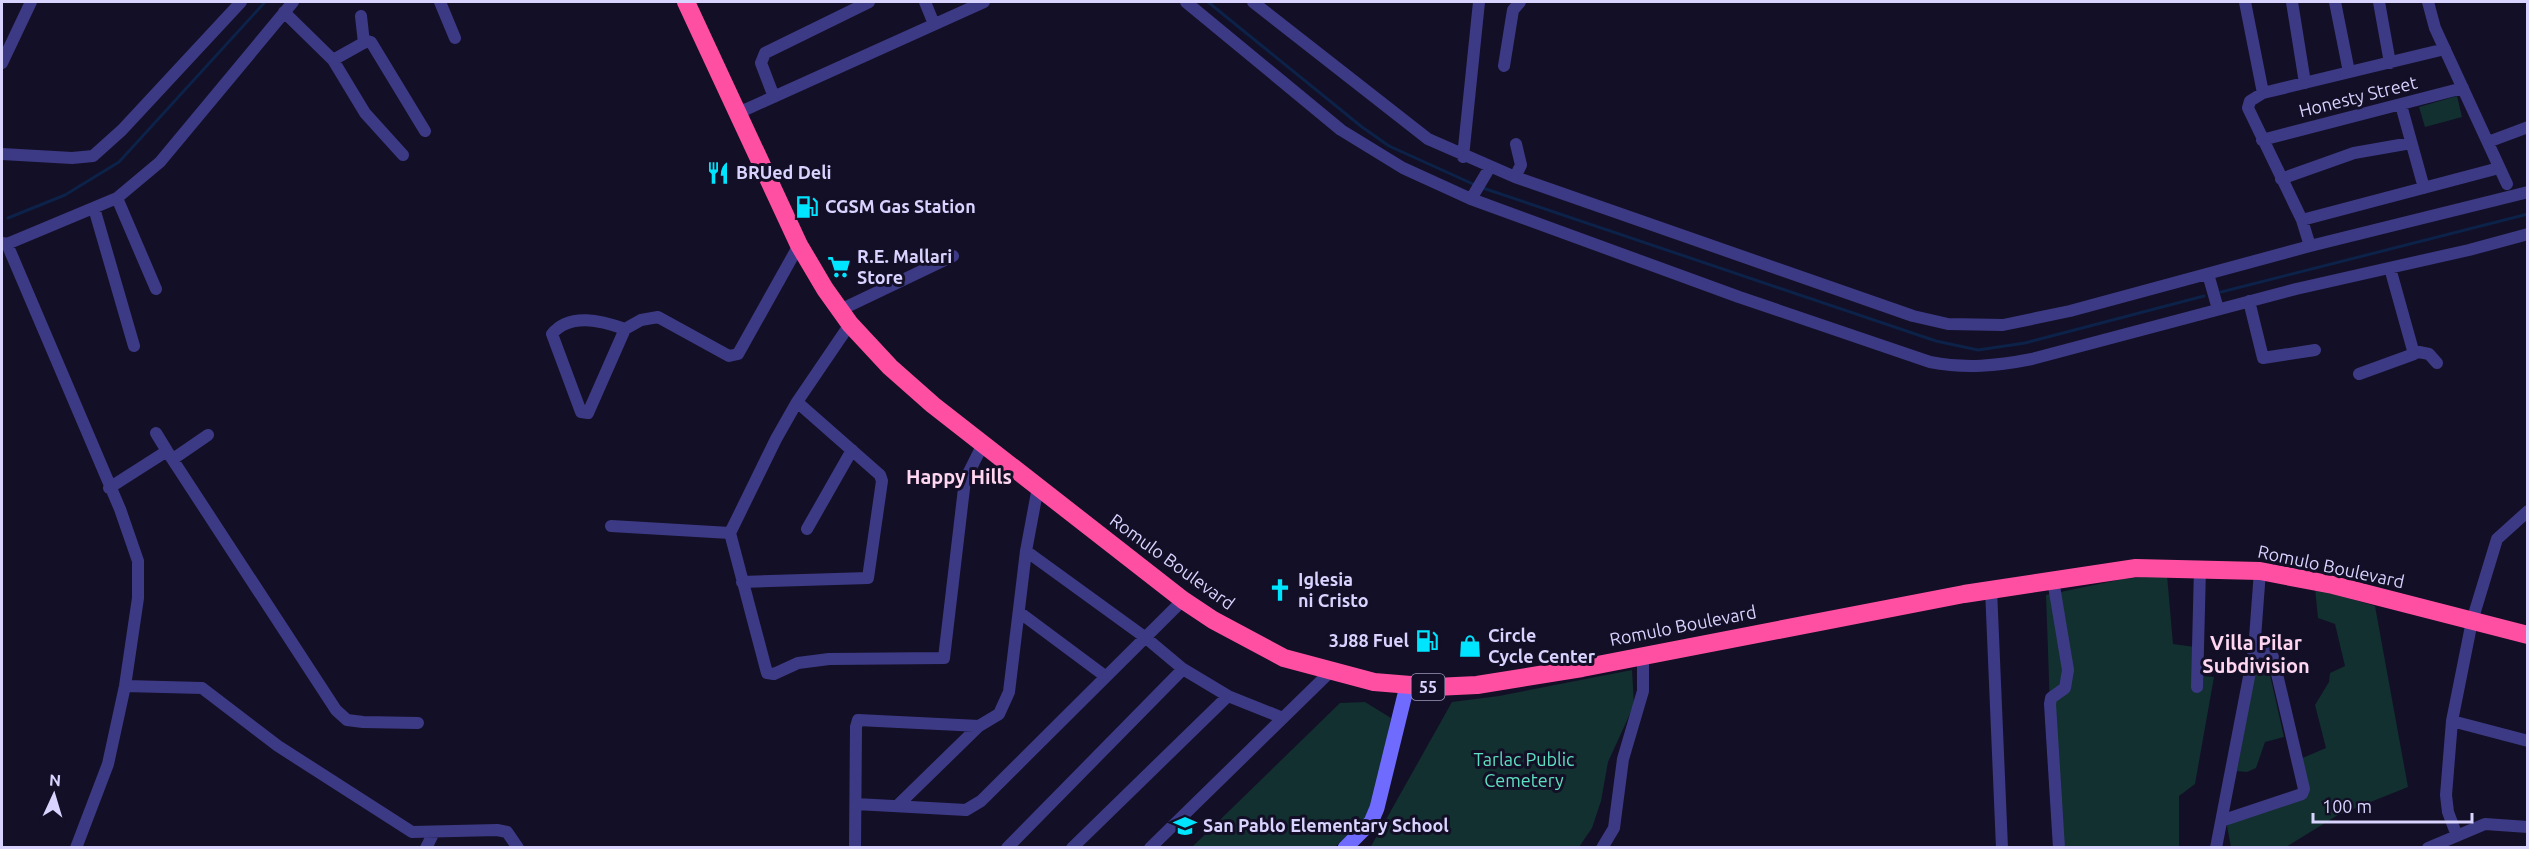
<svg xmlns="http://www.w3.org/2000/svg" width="2529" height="849" font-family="Ubuntu,sans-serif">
	<rect width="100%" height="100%" fill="#130f26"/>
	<!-- green -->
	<path fill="#12302f" d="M2457,96L2462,117L2425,127L2419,107Z
		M2167,575L2173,644L2195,647L2193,675L2214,677L2195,784L2179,796V847H2055L2046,595L2123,579Z
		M2315,588L2375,606L2408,787L2338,815L2286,847H2231L2227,826L2232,821L2310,790L2300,759L2326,748L2315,705L2329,682L2330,673L2345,666L2335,624L2318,618Z
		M2266,657L2284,737L2265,742L2256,768L2247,772L2237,771L2257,662Z
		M1632,670L1634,705L1608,762L1601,801L1592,828L1579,847L1370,848L1452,702L1499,696Z
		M1365,702L1391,718L1371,813L1335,847L1191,848L1340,703Z"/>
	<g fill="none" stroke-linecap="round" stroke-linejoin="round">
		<!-- stream -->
		<path stroke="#0c2248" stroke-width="3" d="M1208,2L1362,127L1389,146L1473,184
			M1483,188L1936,341L1978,350L2025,343L2204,296
			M8,218L65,195L119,162L265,2
			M2221,292L2528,214"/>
		<!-- street -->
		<path stroke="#3d3a85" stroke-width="12" d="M440,2L455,38
			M925,2L934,24
			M1186,2L1341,130L1403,168L1471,199L1739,297L1930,362C1966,369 1996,366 2032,359L2296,289L2469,250L2528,234
			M1253,2L1428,139L1515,177L1913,316L1948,324L2003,325L2070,311L2310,246L2528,192
			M2245,2L2263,93
			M2292,2L2305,83
			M2335,2L2349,72
			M2379,2L2390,63
			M2428,2L2435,28L2507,184
			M284,12L333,60L365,113L403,155
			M361,16L364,43
			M333,60L367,41L371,42L425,131
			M2,63L31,2
			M1504,66L1513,10L1520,2
			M774,97L761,63L765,53L869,2
			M2401,105L2424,188
			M738,113L984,2
			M2262,140L2463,88
			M2488,142L2528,127
			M2,154L72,158L93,156L122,130L241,2
			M1463,157L1479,2
			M1515,177L1521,165L1516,144
			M2281,179L2354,153L2411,143
			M117,198L156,289
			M1471,199L1490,167
			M94,208L134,346
			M2302,220L2499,168
			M2,243L7,244L117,198L160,162L293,2
			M7,244L120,509L138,561V598L125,686L108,764L76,848
			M2310,246L2302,220L2248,108L2250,101L2263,93L2445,49
			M2208,274L2218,309
			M2249,301L2263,358L2315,350
			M840,310L953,256
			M850,324L797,402L776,439L730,533L767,673L774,674L798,663L829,659L944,658L965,480L983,444
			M625,329C602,321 570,312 552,334L581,412L588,413L625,329L641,320L658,317L729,356L738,354L799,245
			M2414,351L2429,354L2437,363
			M2359,374L2414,354L2390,268
			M156,433L167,451
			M173,459L208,435
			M109,488L167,451L336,710L347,720L363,722L418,723
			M611,526L730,533
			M807,529L852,450
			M1026,551L1146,638L1183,669L1228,696L1283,718
			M2053,580L2068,670L2065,688L2051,698L2050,704L2059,848
			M742,582L868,578L882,481L880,475L797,402
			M1991,589L2002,848
			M1019,612L1105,676
			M125,686L202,688L278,746L412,832L497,830L507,832L518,848
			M2197,687L2200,568
			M2452,721L2528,741
			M856,804L966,810L981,801L1183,600
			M897,806L979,726L999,714L1009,692L1026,551L1038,487
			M2224,820L2302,794L2304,789L2273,657L2266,652L2254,651
			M2457,836L2448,812L2446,795L2452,721L2472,621L2497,539L2528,511
			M426,848L434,832
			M855,848L856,727L858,720L979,726
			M1007,848L1183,669
			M1072,848L1228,696
			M1150,848L1330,672
			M1602,848L1614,828L1623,759L1643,691V654
			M2216,848L2254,651L2260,571
			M2428,848L2485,824L2528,827"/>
		<!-- secondary -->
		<path stroke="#6f6bff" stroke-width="15" d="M1345,848L1371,822L1377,808L1407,686"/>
		<!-- highway -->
		<path stroke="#ff4fa3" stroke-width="18" d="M686,2L799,245L825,289L850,324L890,367L933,405L1183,600L1213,620L1284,658L1374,682L1435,687L1477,685L1582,668L1964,594L2136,568L2260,571L2333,585L2528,635"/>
	</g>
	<!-- icons -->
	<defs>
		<g id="restaurant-bare" transform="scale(1.8)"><path d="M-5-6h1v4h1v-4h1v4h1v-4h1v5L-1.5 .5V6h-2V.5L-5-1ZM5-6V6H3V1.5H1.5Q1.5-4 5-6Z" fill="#00e5ff" stroke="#130f26" stroke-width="2.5" paint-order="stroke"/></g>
		<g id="fuel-bare" transform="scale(1.8)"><path d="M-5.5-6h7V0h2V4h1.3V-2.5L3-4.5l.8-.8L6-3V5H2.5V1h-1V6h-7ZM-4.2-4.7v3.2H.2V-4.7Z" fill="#00e5ff" stroke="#130f26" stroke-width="2.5" paint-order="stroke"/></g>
		<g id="supermarket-bare" transform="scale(1.8)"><path d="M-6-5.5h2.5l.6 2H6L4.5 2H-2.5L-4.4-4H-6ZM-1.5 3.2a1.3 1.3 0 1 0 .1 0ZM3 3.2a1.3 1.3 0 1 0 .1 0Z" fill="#00e5ff" stroke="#130f26" stroke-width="2.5" paint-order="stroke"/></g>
		<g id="church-bare" transform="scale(1.8)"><path d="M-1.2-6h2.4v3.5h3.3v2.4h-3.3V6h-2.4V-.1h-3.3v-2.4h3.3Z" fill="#00e5ff" stroke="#130f26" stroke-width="2.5" paint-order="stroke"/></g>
		<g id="shop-bare" transform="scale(1.8)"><path d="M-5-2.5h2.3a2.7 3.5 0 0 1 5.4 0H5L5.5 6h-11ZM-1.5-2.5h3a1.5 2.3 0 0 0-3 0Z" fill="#00e5ff" stroke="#130f26" stroke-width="2.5" paint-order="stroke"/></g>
		<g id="school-bare" transform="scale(1.8)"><path d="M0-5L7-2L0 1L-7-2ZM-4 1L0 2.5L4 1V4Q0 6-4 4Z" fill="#00e5ff" stroke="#130f26" stroke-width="2.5" paint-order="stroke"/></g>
	</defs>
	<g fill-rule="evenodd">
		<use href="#restaurant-bare" x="718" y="173"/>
		<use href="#fuel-bare" x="807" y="207"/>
		<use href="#supermarket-bare" x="839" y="267"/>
		<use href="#church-bare" x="1280" y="590"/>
		<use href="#fuel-bare" x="1427" y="641"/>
		<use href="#shop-bare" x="1470" y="646"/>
		<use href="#school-bare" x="1185" y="826"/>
	</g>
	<g text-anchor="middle" stroke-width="6" stroke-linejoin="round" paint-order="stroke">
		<!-- shield labels -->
		<rect fill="#130f26" stroke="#9e99be" stroke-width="1.5" x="1411.5" y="674" width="33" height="26" rx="4.5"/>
		<g font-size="16" font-weight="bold" fill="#d9d4ff">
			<text x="1428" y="693">55</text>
		</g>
		<!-- street labels -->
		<g font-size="18" fill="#d9d4ff" stroke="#130f26">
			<text transform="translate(2358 97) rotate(-14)" y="6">Honesty Street</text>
			<text transform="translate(1172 562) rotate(36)" y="6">Romulo Boulevard</text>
			<text transform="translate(2331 567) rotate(12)" y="6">Romulo Boulevard</text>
			<text transform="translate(1683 626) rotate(-11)" y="6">Romulo Boulevard</text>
		</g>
		<!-- poi labels -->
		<g font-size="18" font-weight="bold" fill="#d9d4ff" stroke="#130f26" text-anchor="start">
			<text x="736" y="179">BRUed Deli</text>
			<text x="825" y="213">CGSM Gas Station</text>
			<text x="857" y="263">R.E. Mallari<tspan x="857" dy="21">Store</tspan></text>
			<text x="1298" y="586">Iglesia<tspan x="1298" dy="21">ni Cristo</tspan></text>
			<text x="1488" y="642">Circle<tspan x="1488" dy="21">Cycle Center</tspan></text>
			<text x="1409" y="647" text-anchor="end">3J88 Fuel</text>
			<text x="1203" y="832">San Pablo Elementary School</text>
		</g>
		<!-- park labels -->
		<g font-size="18" fill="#5fe0c0" stroke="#130f26">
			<text x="1524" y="766">Tarlac Public<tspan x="1524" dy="21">Cemetery</tspan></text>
		</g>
		<!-- neighbourhood labels -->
		<g font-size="20" font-weight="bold" fill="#ffd6f0" stroke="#130f26">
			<text x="959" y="484">Happy Hills</text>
			<text x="2256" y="650">Villa Pilar<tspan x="2256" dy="23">Subdivision</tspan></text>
		</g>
	</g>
	<!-- border -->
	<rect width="2529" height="849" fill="none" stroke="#d9d4ff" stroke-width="6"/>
	<!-- north arrow -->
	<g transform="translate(54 795) rotate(4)" stroke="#130f26" stroke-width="4.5" paint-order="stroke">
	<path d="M0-4.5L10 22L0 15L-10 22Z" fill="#d9d4ff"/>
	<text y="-9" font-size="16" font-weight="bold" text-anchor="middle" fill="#d9d4ff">N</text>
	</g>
	<!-- scale -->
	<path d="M2313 813v9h159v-9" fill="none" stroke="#d9d4ff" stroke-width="3"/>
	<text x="2322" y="813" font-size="18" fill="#d9d4ff" stroke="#130f26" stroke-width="4.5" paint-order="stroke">100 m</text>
</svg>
